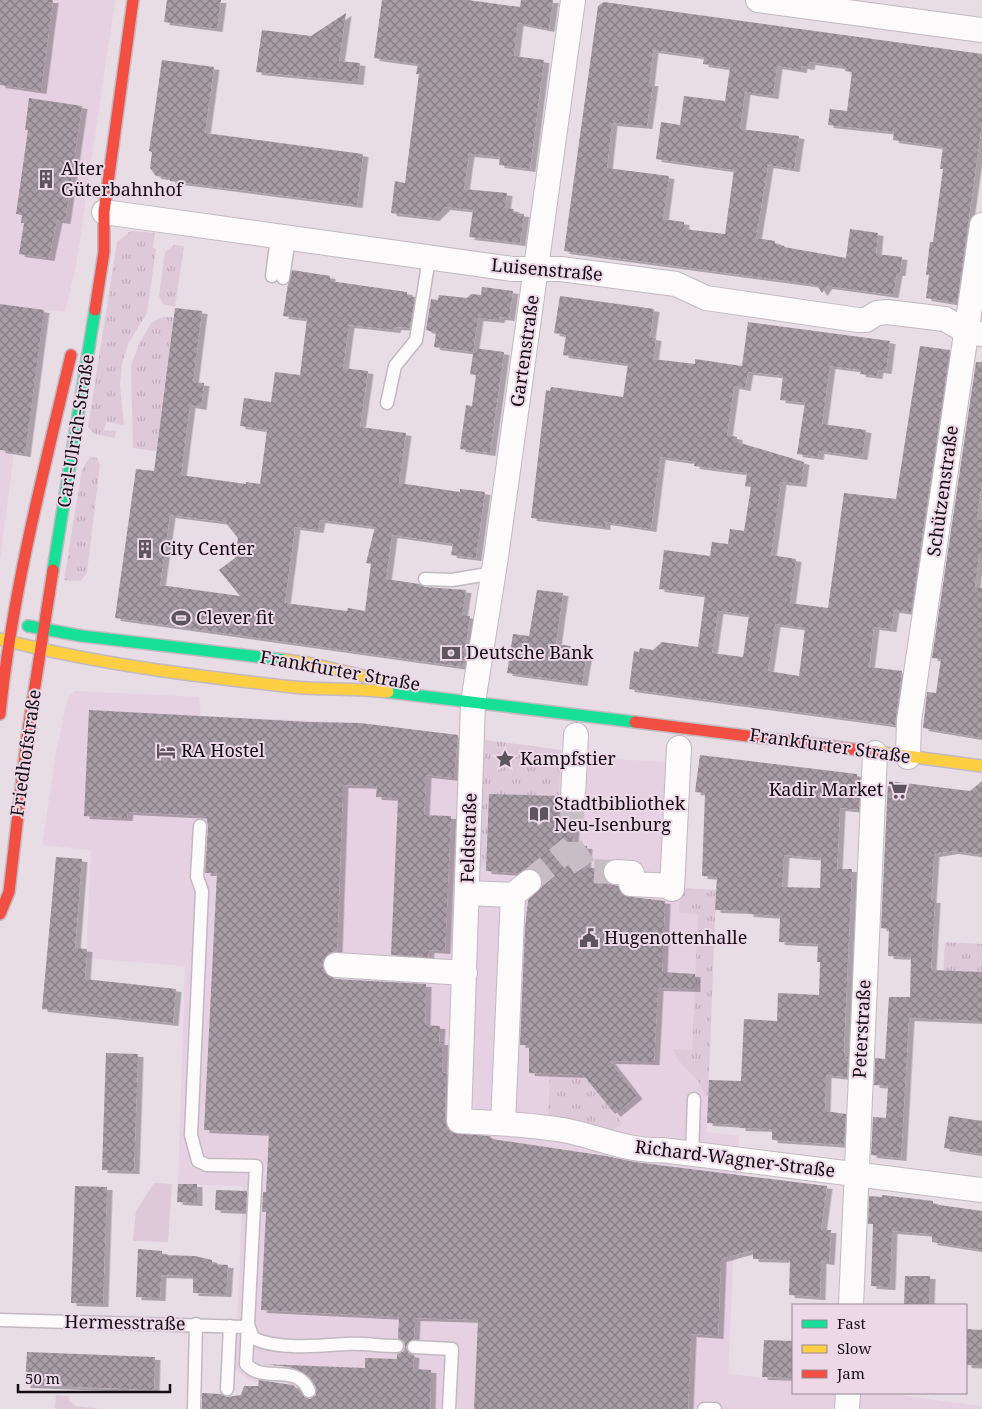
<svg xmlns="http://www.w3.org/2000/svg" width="982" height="1409" font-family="'Noto Serif',serif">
	<defs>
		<pattern id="grass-tufts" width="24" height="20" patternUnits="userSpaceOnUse" patternTransform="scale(1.25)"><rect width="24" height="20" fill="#dec9d9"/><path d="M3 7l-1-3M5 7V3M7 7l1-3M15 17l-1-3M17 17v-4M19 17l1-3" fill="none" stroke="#beabb9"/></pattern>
		<pattern id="building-cross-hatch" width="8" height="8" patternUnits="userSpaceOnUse" patternTransform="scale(1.25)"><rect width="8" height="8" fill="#a89ca5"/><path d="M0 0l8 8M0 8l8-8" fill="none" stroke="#887e85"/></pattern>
		<filter id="shadow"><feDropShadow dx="5.5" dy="3" stdDeviation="0" flood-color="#0004"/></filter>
	</defs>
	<rect width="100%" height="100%" fill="#e8dce5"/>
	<!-- built -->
	<path fill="#e5d1e1" d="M0,0H115L76,266L65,312L46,310L25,454L14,453L0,560Z
		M75,691L199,697L201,716L360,723L561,750V756L666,762L680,888L716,890L707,1132L739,1136L728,1374L793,1381V1393H882L982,1406V1409H286L287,1365H280V1363L260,1364L259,1382L249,1380L235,1369L243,1186L178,1184L185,966L86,958L91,850L42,845L57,747L68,697Z"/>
	<!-- grass -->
	<path fill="url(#grass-tufts)" d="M131,231L155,233L153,248L156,249L147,313L128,344L122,364L120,386L124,425L106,422L104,430L116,431L115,438L95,434L88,427L117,242Z
		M174,245L184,246L175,307L163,304L159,296L165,252Z
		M163,317H174L156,451L133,448L131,366L139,344L151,323Z
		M90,457L97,458L100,465L87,572L81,581L64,580L82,469Z
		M485,740L561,750L559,796L489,794L486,866L479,865Z
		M680,888L716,890L708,1096L704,1095C703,1077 678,1068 673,1049L692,1050L698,914L679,913Z
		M945,942L982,944V972L957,971L943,974Z
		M550,1074L582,1075L622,1123L611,1132L548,1120Z"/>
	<!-- park -->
	<path fill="#dec9d9" d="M154,1183L172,1184L168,1242L133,1241L136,1211Z
		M56,1395L70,1396L69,1401L76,1406L101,1409H55Z"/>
	<!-- building -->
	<path fill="url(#building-cross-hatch)" fill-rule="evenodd" filter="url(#shadow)" d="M0,0H53L41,91L0,85Z
		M167,0H221L217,29L164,22Z
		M382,0H468L520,7L521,0H553L549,29L518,23L514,56L544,60L530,169L499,165L500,157L469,154L464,189L507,193L505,208L514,209L513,213L524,214L520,243L469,237L473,210L445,207L434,218L391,213L395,181L405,183L419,74H416L418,64L374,58Z
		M604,2L982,54V124L957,303L926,298L929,275H926L930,242H933L943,169H940L943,147L893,140L894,132L828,125L830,109L847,111L852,72L845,71L846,67L810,62L809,67L802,66L801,70L777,66L773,96L745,92L740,129L799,136L794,169L768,165L756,238L775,241V244L785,246L784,247L846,258L850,229L878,233L876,254L902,257L900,273H897L893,295L827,286L822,293L817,285L564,251L598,6ZM653,50L704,57L703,64L730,68L725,101L684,96L680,125L661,122L656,159L734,170L725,234L684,229V222L663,219L669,176L607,168L612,123L647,126L653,83H649Z
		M346,13L339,61L360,63L358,82L256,72L262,30L311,36Z
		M162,60L214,67L205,133L363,154L357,205L170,181V178L156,176L150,168L152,152L149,151Z
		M29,98L82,106L65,221L57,220L49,258L19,254L24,223H21L22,215L16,214L28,130H25Z
		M292,270L330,276V281L407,292V296L415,297L410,328L396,327L395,330L349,325L343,368L368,371L360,427L406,433L399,483L460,492V489L485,492L476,558L451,555L453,544L392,535L386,579L419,584L425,587L466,590L462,615L470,616L463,667L115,618L136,469L154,471L175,308L202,311L193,382L204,383L201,407L190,405L181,475L246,484V482L260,484L267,430L240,426L244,398L271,402L275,372L300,375L307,319L283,316L288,284ZM170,515L225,522L238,538L235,558L219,570L240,596L160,585ZM320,520L375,527L366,563L371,564L365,611L348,608L347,611L285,603L295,527L318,530Z
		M482,287L513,291L509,318L500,317L499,320L478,318L473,352L434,347L436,333L426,330L431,299L438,300L439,295L467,298L471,294L481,295Z
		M560,296L654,309L650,337L656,338L653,359L695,364V359L742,366L748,322L890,341L886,371L878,370L877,376L860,374L861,370L830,366L822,424L866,430L862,457L819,451L818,457L797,454L805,403L780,400L783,376L748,372L745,388L734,386L727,435L737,437V442L804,462L801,484L781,482L771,555L796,559L790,603L828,608L844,493L896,499L920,346L950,350L911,612L894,610L891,629L874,627L869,667L902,671L895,725L629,689L634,651L639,652L640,648L653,650L662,642L698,647L705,595L659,589L664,550L710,556L712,542L728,544L730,529L744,531L751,487L745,486L747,473L694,466L695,462L660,457L651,529L605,522V527L531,518L546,390L550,391L551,387L623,397L628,364L563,355L566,335L554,333ZM718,611L749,615L743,657L712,653ZM775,624L805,628L799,676L768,671Z
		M0,304L44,310L25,454L0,450Z
		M474,348L504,352L490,453L460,449L466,405L472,406L476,375L470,374Z
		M976,362H982V482L977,519L982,520V554H979L975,587L982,588V738L923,728L927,692L936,693L941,659L932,658Z
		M537,590L563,593L556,644L571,646L570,651L587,653L582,683L507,673L513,634L529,636Z
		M89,710L309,722L360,723L458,735L454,778L426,775L424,815L451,816L445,951L429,950L428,957L391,955L398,798L376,797L377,786L343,785L337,951L329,953L324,958L322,965L324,972L335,979L426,984L425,1025L440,1026L439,1042H443L442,1072L446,1073L445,1121L447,1128L452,1133L490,1136L492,1139L606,1156L635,1162L827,1186L821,1230H831L829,1262L821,1261L820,1297L789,1295L790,1260L753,1259V1250L721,1259L718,1336L691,1334L688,1409H474L478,1320L415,1318L414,1339L408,1342L406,1347L409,1354L414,1355L413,1369L431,1370L430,1409H202V1393L221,1394L227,1397L241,1395L244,1386H258L259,1380L293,1385L306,1398L310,1399L316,1395V1387L310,1378L301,1371L289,1367L262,1364L365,1368V1358L397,1359V1354L404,1351L405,1346L404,1342L398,1338L399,1317L261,1310L266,1212H262L263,1192H266L269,1133L204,1130L217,873H205L208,826L206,816L128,812L127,818L84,816Z
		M700,755L857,774V777L860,778L859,810L840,808L837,869H852L844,1049L845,1057H848L847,1077L826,1075L825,1111L846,1114L844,1145L772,1140V1129L740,1128V1125L707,1123L709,1080L741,1081L744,1019L777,1021L778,993L819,995L820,962H817L818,944L779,942L780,916L748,914V911L715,910L717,877L702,876L705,793L695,792ZM784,855L821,858L820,888L782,887Z
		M888,781L970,791L982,781V855L953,851L934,854L931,900H935L931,970L982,972V1021L909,1018L901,1158L871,1155L873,1117L886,1118L888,1086L874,1085L875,1058L885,1059L889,997H910L911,957L888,956L889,929L881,928Z
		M489,794L559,796L565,808L575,810L573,845L587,846L585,868H603L604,879L609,884L618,886L624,896L665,901L662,972L695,974V989L658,988L654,1062L610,1061L637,1096L615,1114L583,1075L529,1073V1045H520L525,928L528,900L542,887L543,880L539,873L533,869H526L518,873L486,871Z
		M56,857L82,859L75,948L87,949L85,979L176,989L173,1023L42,1009Z
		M106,1053L138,1054L134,1171L102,1170Z
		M949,1116L982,1121V1154L944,1148Z
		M178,1184H197V1203L177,1202Z
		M75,1186L107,1187L103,1304L71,1303Z
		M216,1190L247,1191L246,1211L215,1210Z
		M882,1195L933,1201V1204L982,1211V1250L932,1242V1234L892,1231L890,1287L871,1286L873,1224H868L869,1196L882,1197Z
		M138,1249L162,1251V1255L195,1256L212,1260V1264L228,1265L226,1294L193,1293V1276L161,1275L160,1298L136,1297Z
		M905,1276H930L929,1305H904Z
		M966,1329L982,1330V1366L966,1365Z
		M764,1340L793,1341V1378L762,1377Z
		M27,1352L155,1357L154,1390L25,1385Z"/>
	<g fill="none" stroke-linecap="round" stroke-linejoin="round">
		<!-- street-tunnel -->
		<path stroke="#c8bdc5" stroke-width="24" stroke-dasharray="24 12" stroke-linecap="butt" d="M571,847L587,871L616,872
			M529,882L571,847L573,797"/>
		<!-- lane casing -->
		<g stroke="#c2b9c0" stroke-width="15">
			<path id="lane" d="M272,276L277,237
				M283,278L289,239
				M387,403L395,366L416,340L429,258
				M425,579L452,580L494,573
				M200,826L197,877L202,891L191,1135L198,1161L207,1165L256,1166L246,1364C263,1384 297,1362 309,1391
				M692,1154L694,1099
				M0,1320L249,1327
				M249,1327L253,1338C277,1350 319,1346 346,1344C363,1343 380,1346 397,1346
				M414,1347L452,1349L449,1409
				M227,1389L230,1326
				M194,1409L196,1324
				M704,1409H715"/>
		</g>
		<!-- street casing -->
		<g stroke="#c2b9c0" stroke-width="26">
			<path id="street" d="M573,0L496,557L473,702L459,1121C493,1123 529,1124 563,1130C596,1136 628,1152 662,1150L982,1190
				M758,0L982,30
				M104,212L512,269H561L676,284L706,298L858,320H866L877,313L887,312L945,319L967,332L982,334
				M908,757L909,721L982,225
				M573,797L576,735
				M616,872L632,873L631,884L672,886
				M672,889L679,748
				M467,893L513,895L529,882
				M336,965L465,973
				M503,1123L513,895
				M851,1305L875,753
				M847,1409L848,1393"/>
		</g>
		<!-- fast casing -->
		<g stroke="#c2b9c0" stroke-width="14">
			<path id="fast" d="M53,570L95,310
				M28,626L82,636L285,660
				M388,692L635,722"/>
		</g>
		<!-- slow casing -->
		<g stroke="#c2b9c0" stroke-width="14">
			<path id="slow" d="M0,639C96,664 195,676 293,687C324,690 356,688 388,692
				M285,660L308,663L381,680
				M876,752L982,766"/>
		</g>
		<!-- jam casing -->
		<g stroke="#c2b9c0" stroke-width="14">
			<path id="jam" d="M95,310L104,252V212L133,0
				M0,714C12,593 43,474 71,355
				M635,722L876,752
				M0,914L9,892L27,737L53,570"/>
		</g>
		<!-- lane -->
		<use href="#lane" stroke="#fcfafb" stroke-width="12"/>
		<!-- street -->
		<use href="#street" stroke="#fcfafb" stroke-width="24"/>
		<!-- fast -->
		<use href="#fast" stroke="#16e098" stroke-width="11"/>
		<!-- slow -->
		<use href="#slow" stroke="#ffcf43" stroke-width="11"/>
		<!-- jam -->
		<use href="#jam" stroke="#f24e42" stroke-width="11"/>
	</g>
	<!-- icons -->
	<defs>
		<g id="building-bare" transform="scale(1.5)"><path d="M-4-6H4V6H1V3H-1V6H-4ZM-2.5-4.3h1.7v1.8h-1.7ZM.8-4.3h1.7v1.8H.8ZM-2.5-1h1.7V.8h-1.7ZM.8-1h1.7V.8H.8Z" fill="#5e555c" stroke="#ecd8e7" stroke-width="2.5" paint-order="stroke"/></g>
		<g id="stadium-bare" transform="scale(1.5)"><path d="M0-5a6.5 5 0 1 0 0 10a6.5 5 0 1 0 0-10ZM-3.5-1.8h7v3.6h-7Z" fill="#5e555c" stroke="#ecd8e7" stroke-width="2.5" paint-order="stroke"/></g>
		<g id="bank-bare" transform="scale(1.5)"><path d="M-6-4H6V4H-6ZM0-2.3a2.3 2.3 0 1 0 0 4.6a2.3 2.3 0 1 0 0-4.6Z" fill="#5e555c" stroke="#ecd8e7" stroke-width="2.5" paint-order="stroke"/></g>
		<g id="hotel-bare" transform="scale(1.5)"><path d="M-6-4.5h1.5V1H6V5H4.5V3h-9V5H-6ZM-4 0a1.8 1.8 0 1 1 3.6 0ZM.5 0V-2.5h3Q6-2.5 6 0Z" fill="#5e555c" stroke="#ecd8e7" stroke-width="2.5" paint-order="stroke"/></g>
		<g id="sight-bare" transform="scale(1.5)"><path d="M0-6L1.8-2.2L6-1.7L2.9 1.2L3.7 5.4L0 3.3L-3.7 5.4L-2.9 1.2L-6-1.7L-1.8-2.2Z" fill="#5e555c" stroke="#ecd8e7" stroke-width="2.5" paint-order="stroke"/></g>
		<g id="supermarket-bare" transform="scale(1.5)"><path d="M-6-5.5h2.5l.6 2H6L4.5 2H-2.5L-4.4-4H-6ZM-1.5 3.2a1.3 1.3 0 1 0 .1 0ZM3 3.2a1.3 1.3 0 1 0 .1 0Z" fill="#5e555c" stroke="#ecd8e7" stroke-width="2.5" paint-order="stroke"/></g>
		<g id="library-bare" transform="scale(1.5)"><path d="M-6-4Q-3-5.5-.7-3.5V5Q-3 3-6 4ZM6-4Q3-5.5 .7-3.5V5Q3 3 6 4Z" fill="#5e555c" stroke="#ecd8e7" stroke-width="2.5" paint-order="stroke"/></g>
		<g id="civic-bare" transform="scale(1.5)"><path d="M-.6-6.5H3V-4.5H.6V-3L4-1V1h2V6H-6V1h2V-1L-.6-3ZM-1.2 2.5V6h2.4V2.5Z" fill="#5e555c" stroke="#ecd8e7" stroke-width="2.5" paint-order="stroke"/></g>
	</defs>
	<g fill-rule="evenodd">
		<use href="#building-bare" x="46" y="179"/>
		<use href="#building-bare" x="145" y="549"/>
		<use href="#stadium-bare" x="181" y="618"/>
		<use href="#bank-bare" x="451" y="653"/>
		<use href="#hotel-bare" x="166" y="751"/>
		<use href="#sight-bare" x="505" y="759"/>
		<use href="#supermarket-bare" x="898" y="790"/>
		<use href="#library-bare" x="539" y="814"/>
		<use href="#civic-bare" x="589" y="938"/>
	</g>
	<g text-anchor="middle" stroke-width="4" stroke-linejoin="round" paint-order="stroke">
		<!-- poi labels -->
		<g font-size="18" fill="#140d12" stroke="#ecd8e7" text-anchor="start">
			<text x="61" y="175">Alter<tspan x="61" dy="21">Güterbahnhof</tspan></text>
			<text x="160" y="555">City Center</text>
			<text x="196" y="624">Clever fit</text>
			<text x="466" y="659">Deutsche Bank</text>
			<text x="181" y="757">RA Hostel</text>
			<text x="520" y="765">Kampfstier</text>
			<text x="883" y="796" text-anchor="end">Kadir Market</text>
			<text x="554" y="810">Stadtbibliothek<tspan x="554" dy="21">Neu-Isenburg</tspan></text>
			<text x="604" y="944">Hugenottenhalle</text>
		</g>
		<!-- street labels -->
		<g font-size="18" fill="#140d12" stroke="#ecd8e7">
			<text transform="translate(547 270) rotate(5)" y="6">Luisenstraße</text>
			<text transform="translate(525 351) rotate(-82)" y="6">Gartenstraße</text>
			<text transform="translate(76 431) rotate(-81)" y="6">Carl-Ulrich-Straße</text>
			<text transform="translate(943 491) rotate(-82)" y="6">Schützenstraße</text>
			<text transform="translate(340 671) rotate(10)" y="6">Frankfurter Straße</text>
			<text transform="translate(830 746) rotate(8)" y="6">Frankfurter Straße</text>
			<text transform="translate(26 753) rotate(-82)" y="6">Friedhofstraße</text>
			<text transform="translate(469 838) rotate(-88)" y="6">Feldstraße</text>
			<text transform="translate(862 1029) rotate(-87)" y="6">Peterstraße</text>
			<text transform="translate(735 1159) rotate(7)" y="6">Richard-Wagner-Straße</text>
			<text transform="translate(125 1323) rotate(1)" y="6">Hermesstraße</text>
		</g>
	</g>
	<!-- legend -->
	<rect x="792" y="1304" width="175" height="90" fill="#ecd8e7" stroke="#968792"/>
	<rect x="802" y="1320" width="25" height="8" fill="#16e098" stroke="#968792"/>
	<text x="837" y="1329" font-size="15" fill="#140d12">Fast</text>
	<rect x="802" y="1345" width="25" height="8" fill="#ffcf43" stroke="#968792"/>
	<text x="837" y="1354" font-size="15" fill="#140d12">Slow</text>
	<rect x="802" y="1370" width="25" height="8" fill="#f24e42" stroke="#968792"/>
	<text x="837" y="1379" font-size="15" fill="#140d12">Jam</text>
	<!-- scale -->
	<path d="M18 1384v8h152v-8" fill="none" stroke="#140d12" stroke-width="2.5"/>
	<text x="25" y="1384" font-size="15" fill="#140d12" stroke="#ecd8e7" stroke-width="4" paint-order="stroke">50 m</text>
</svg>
